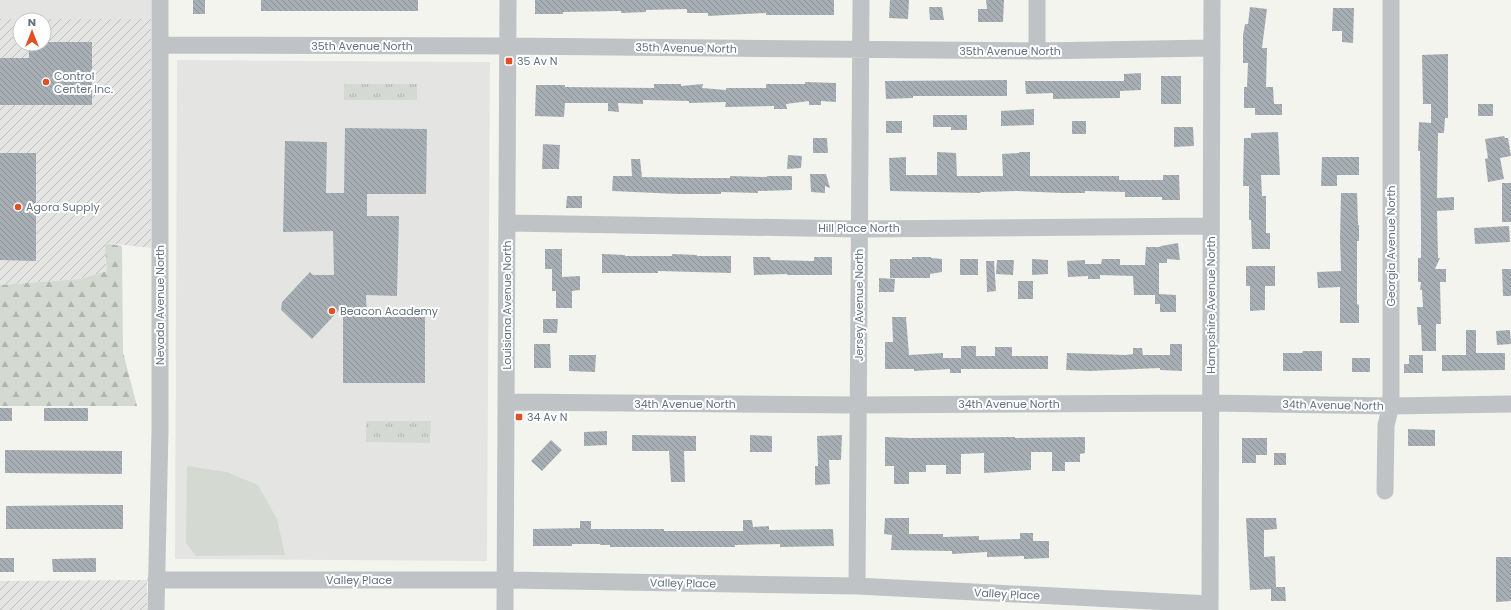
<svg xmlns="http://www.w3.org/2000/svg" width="1511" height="610" font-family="Poppins,sans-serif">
	<defs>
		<pattern id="industrial-furrows" width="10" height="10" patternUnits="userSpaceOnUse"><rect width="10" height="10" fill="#e4e5e3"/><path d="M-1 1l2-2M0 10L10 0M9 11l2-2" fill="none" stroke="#bcbebd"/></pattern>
		<pattern id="forest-firs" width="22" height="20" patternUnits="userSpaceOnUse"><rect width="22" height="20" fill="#d4dad1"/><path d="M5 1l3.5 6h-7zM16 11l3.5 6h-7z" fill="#b0b5af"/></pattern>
		<pattern id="park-tufts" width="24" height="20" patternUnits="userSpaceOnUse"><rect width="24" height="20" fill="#d4dad1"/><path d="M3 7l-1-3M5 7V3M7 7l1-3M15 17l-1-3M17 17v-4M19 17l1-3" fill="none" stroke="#b0b5af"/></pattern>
		<pattern id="building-back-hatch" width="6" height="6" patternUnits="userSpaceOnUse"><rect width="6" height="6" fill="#a7afb4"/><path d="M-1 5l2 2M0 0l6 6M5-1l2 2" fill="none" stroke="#8c9398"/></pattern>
	</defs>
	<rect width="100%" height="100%" fill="#f4f4ef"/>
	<!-- built -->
	<path fill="#e4e5e3" d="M0,0H151V19H0Z
		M177,60L490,62L487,561L175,559Z"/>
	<!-- industrial -->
	<path fill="url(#industrial-furrows)" fill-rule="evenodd" d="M0,19H151V248L106,243L107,271L80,279L0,285ZM20,20H44V44H20Z
		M147,580V610H0V581Z"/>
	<!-- green -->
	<path fill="#d4dad1" d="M187,466L227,472L258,485L277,519L285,555L196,556L186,543Z"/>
	<!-- forest -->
	<path fill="url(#forest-firs)" d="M105,243L122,246L123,352L137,406H0V285L80,279L107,271Z"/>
	<!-- park -->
	<path fill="url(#park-tufts)" d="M344,84H417V100H344Z
		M366,421H431L430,443L366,442Z"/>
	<!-- building -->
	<path fill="url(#building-back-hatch)" d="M193,0H205V14H193Z
		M261,0H418V11H261Z
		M535,0H834V15H766V13L708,16V13H687V9L646,10V12L621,13V11L563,12V14H535Z
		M890,0H909L908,19L889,18Z
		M986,0H1004L1003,22H978V9H987Z
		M929,7H942L944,20H930Z
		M1250,7L1267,9L1262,48H1267L1266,87H1273L1274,104H1282V115H1255V108H1244V87H1247L1248,63H1243V35L1245,24H1248Z
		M1333,8H1354L1353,43L1342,42V31H1332Z
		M44,42H92V105H0V58H29V44H44Z
		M1448,54V118H1445L1444,133H1438L1437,198L1454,197V210L1437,211L1438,258H1440L1435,269H1446V282H1440L1441,324H1436V351H1422L1421,325H1418L1417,307H1423L1422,290H1420L1421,282H1418V258H1421V227L1420,151H1418L1419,122L1431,123V104H1423L1422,55Z
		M1141,73V90L1120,91V98L1053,99V93L1026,94L1025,81H1124V74Z
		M1161,76H1181V104H1161Z
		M1007,80V96H913V98L886,99L885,81Z
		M805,82L836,83V102L821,101V105H809V101L786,104L787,109H774V106L725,107L726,102L689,103V101L643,100V104L618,103L619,112L608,111V103H565L564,117L535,116L536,85H565V87L654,88V84H681V86L703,84L702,88L726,90V88H766V84H805Z
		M1478,104H1493V116H1478Z
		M1034,109V125L1001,126V111Z
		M933,115H967V130H951V127H933Z
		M886,121H902V133H886Z
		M1072,121H1086V134H1072Z
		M1174,127H1193L1194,146L1174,147Z
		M345,128L427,129L426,194H367V216H399L397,296L366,295L367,317H425V383H343V306L312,339L281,310L282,302L310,272L313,275H334L333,231L283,232L285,141L327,142L326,193H344Z
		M1278,132L1280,175H1261L1262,196H1266V233H1270V249H1252L1251,220H1249V186H1243L1244,138H1251V133Z
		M1504,136L1505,138H1508L1511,156L1500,158L1504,179L1488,182L1485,159L1488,158L1485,139Z
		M813,138H827L828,153H813Z
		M543,144L560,145L559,169H542Z
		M937,152L956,153L957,176H1003L1002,154L1019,153V152H1030V176H1119V180H1163V175H1179L1180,200H1162V197H1125V192L1085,191V193H1062L1017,191L981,192L980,193L890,191L889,158L906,157V175H937Z
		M0,153H36V261L0,260Z
		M788,155L802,156L801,168L787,169Z
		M1322,157H1359V175H1337V186H1321Z
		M631,159H640L642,177L692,178H730V176L767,177V176H792V190L758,191V193L721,192V194H679L612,191L613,176H632Z
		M810,174H826L830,188L825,186V193L811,192Z
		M1502,183H1511V222H1502Z
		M1341,193H1357L1358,225H1359V241H1357V304L1359,305V323H1340V287L1318,288L1317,272L1341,271L1340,239Z
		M567,196H582V208H566Z
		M1509,226L1510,242L1475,244L1474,228Z
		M1178,243L1180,260L1167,259V263H1159V294L1176,295V312H1160V304H1155V295H1134L1133,276L1100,275V279H1088V276L1068,277L1067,261L1085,260V264H1101L1102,259H1120V265H1145L1146,247H1160L1161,246Z
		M545,249H562V277L580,276V290L572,291V308H556V291H552V269H545Z
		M602,254L625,255V256H672V254L697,255V256H731V273L658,271V273H602Z
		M753,257H770L771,260L814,261V257H832V275H787V274L754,275Z
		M912,257H931V258L942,259V272L930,274V278H890V259H912Z
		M960,259H978V275H960Z
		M1032,259L1048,260V274L1032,275Z
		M997,260H1014L1013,275L996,274Z
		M986,261H994L996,291L987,292Z
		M1246,266H1275V286H1265V310L1250,311V286H1246Z
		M1502,269H1511V296H1503Z
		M879,278L895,279L894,292H879Z
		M1018,281H1033V299H1018Z
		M892,317H906L909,355L943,353V358H961V346H976V356H995V347H1012V356H1048V369H961V373H950V369L914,371V369H885V342H893Z
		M543,319H558L557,333H543Z
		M1466,330H1476V353H1505V370L1442,371V355H1466Z
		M1510,330L1511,344L1497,345L1496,331Z
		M534,344H550L551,368H534Z
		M1170,344H1182V371L1160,370V368L1090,371L1066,370L1067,353L1125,355L1133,354V348H1142L1143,355H1170Z
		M1303,351H1322V371H1283V353H1302Z
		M569,355H596L595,372L569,371Z
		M1409,355H1423V373H1404V364H1409Z
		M1352,358H1370V372H1352Z
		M0,408H12V421H0Z
		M44,408H88V421H44Z
		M1408,429L1435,430V446H1408Z
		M607,431V445L584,446V432Z
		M632,435L696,436V451H684L685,482H671L669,451H632Z
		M750,435L772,436V452H750Z
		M842,435L841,460H829L830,484L815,485V466H818L817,436Z
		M885,437L909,438L1015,437V438L1085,437V453L1080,454V462H1065V471H1052V452H1031V470L984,473V453L961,454V474H946V465H926V472H909V484H894V466H885Z
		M1242,438H1267V455H1256V463H1242Z
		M551,440L562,450L542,471L531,461Z
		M5,450L122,451V474L5,473Z
		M1274,453H1286V465H1274Z
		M94,505H123V529H6V506Z
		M885,518H909V534H943V537L979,536V540L1020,539V533H1033V541H1049V558L1024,559V556L987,557V552L952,554V551L891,550L892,535L884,534Z
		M1246,518H1276L1277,529L1264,530V557L1275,556L1276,587H1285L1286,601H1271V589L1250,590Z
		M743,520H752L753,527L769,526V530L833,529L834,546L780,547V544L735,545V547H610V545H600V544H572V546H533V529L580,528V521H591V529H664V531H743Z
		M1496,557H1511V601L1496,602Z
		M0,558H14V572H0Z
		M96,558V572H53L52,559Z"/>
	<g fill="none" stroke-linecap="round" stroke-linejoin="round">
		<!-- minor -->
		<path stroke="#bfc3c6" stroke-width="17" d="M160,45L508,46L1037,51L1211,48
			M1037,51V0
			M507,223L859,229L1211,226
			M507,402L858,405L1211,403L1391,406L1511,404
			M1385,491L1386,425L1391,406V0
			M156,580H505L857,586L1210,604
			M857,586L861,0
			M156,610L160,430V0
			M505,610L508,0
			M1210,610L1212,0"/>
	</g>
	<!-- markers -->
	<g fill="#df5124" stroke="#fff" stroke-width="1.5">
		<rect x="505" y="57" width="8" height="8" rx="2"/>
		<circle cx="46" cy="82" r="4"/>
		<circle cx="18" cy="207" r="4"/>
		<circle cx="332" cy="311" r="4"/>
		<rect x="515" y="413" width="8" height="8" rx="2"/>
	</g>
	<g text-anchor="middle" stroke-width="4" stroke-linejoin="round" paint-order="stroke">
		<!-- street labels -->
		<g font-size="11" fill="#637380" stroke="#fff">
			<text x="362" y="50">35th Avenue North</text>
			<text transform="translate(686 48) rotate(1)" y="4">35th Avenue North</text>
			<text x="1010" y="55">35th Avenue North</text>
			<text x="859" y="232">Hill Place North</text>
			<text transform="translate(1391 246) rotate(-90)" y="4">Georgia Avenue North</text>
			<text transform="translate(160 305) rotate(-90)" y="4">Nevada Avenue North</text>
			<text transform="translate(507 305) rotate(-90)" y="4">Louisiana Avenue North</text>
			<text transform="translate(859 305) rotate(-90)" y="4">Jersey Avenue North</text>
			<text transform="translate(1211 305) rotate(-90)" y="4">Hampshire Avenue North</text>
			<text x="685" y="408">34th Avenue North</text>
			<text x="1009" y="408">34th Avenue North</text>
			<text transform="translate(1333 405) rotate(1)" y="4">34th Avenue North</text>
			<text x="359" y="584">Valley Place</text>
			<text transform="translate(683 583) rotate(1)" y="4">Valley Place</text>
			<text transform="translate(1007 594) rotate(3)" y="4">Valley Place</text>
		</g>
		<!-- poi labels -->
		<g font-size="11" fill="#637380" stroke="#fff" text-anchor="start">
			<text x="517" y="65">35 Av N</text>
			<text x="54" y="80">Control<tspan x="54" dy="13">Center Inc.</tspan></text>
			<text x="26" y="211">Agora Supply</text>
			<text x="340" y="315">Beacon Academy</text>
			<text x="527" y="421">34 Av N</text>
		</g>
	</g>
	<!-- north arrow -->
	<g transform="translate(32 32)"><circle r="19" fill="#ffffff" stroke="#c1c7cc"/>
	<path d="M0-3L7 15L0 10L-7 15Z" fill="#df5124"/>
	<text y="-6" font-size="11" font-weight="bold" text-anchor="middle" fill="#637380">N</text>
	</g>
</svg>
